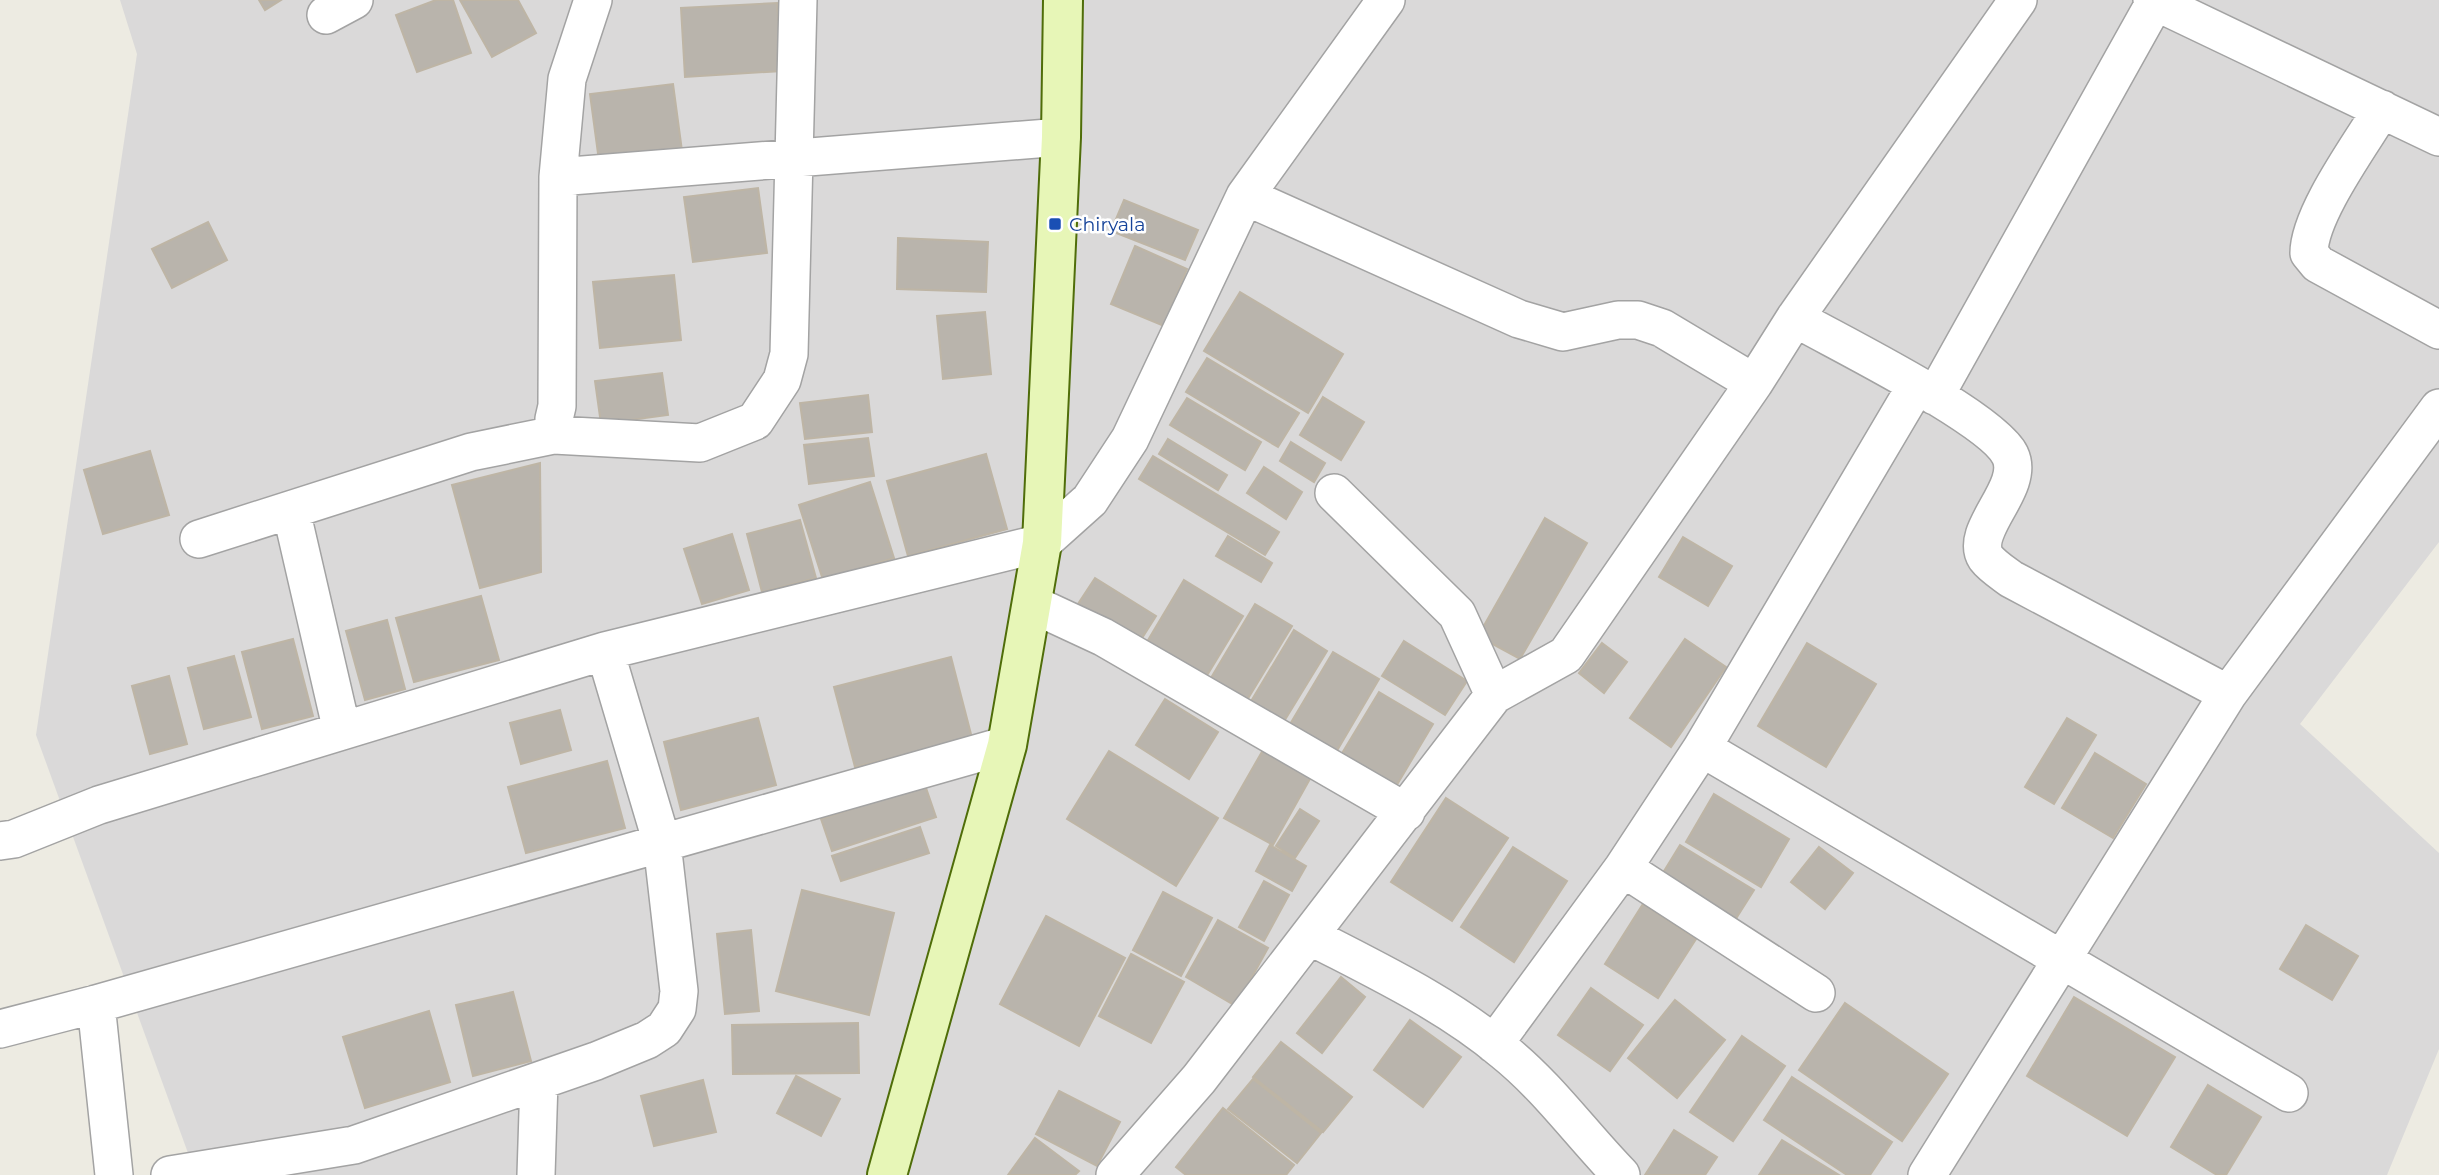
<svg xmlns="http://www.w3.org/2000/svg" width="2439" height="1175" font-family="Montserrat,sans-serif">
	<rect width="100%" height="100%" fill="#edebe2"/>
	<!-- residential -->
	<path fill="#dad9d9" d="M120,0H2439V542L2300,724L2439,853V1049L2387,1175H196L36,735L137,54Z"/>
	<!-- building -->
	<path fill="#b9b4ac" stroke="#beb5a5" stroke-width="2" d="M259,0H281L265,10Z
		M436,0H453L471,53L417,72L396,15Z
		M460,0H518L536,33L492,57Z
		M777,3L782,71L685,77L681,8Z
		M673,84L682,151L599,161L590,94Z
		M758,188L767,253L693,262L684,197Z
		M1124,200L1198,230L1185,260L1111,231Z
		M208,222L227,260L172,288L152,249Z
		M898,238L988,242L986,292L897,289Z
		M1135,246L1187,269L1164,326L1111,304Z
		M674,275L681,340L600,348L593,282Z
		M1240,292L1343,354L1308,413L1204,351Z
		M985,312L991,374L943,379L937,316Z
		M1207,358L1299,413L1278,447L1186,392Z
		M662,373L668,415L601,424L595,381Z
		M868,395L872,432L805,439L800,403Z
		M1323,397L1364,422L1341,460L1300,435Z
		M1187,398L1261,442L1245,470L1170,425Z
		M868,438L874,476L809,484L804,445Z
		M1168,439L1227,475L1218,490L1159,454Z
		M1291,442L1325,463L1314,482L1280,461Z
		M150,451L169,515L103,534L84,470Z
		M986,454L1007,529L908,556L887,481Z
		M1153,456L1279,532L1265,555L1139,479Z
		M540,463L541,572L480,588L452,485Z
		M1264,467L1302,492L1286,519L1247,493Z
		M870,482L894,558L823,580L799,505Z
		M1545,518L1587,543L1520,659L1478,636Z
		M800,520L816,578L762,592L747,534Z
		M732,534L749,590L702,604L684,549Z
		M1228,536L1272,563L1261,582L1216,556Z
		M1683,537L1732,566L1708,606L1659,577Z
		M1095,578L1156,616L1135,649L1074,610Z
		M1184,580L1243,616L1200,687L1141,652Z
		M481,596L499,660L414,682L396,618Z
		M1255,604L1292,626L1244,705L1208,683Z
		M387,620L405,689L365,700L346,631Z
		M1294,630L1327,651L1280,728L1247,708Z
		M293,639L313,716L262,729L242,652Z
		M1685,639L1726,667L1671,747L1630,718Z
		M1404,641L1467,681L1445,715L1382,676Z
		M1602,643L1627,662L1604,693L1579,673Z
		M1807,643L1876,684L1826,767L1758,726Z
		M1333,652L1379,679L1332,759L1286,731Z
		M234,656L251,717L204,729L188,668Z
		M951,657L972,738L855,767L834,687Z
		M169,676L187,744L150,754L132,686Z
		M1379,692L1433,724L1392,793L1338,760Z
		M1165,699L1218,732L1189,779L1136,745Z
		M560,710L571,750L521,764L510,723Z
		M758,718L776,785L681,810L664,742Z
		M2067,718L2096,735L2054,804L2025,787Z
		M1267,743L1315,770L1273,845L1224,818Z
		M1109,751L1218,818L1176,886L1067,819Z
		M2095,753L2146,784L2113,838L2062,808Z
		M607,761L625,828L526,853L508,787Z
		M925,785L936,817L832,851L821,819Z
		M1714,794L1789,839L1761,887L1686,842Z
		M1446,798L1508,838L1452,921L1391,882Z
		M1300,809L1319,821L1295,858L1276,846Z
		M920,827L929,853L841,881L832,856Z
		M1270,845L1306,866L1292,891L1256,871Z
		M1680,845L1754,890L1732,925L1658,881Z
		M1513,847L1567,881L1514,962L1461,927Z
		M1819,847L1853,873L1825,909L1791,882Z
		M1264,881L1289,895L1264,941L1239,927Z
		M802,890L894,913L869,1015L776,991Z
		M1163,892L1212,918L1181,976L1133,950Z
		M1643,904L1696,939L1658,998L1605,964Z
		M1046,916L1125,958L1079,1046L1000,1004Z
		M1218,920L1268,948L1236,1006L1186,977Z
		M2306,925L2358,956L2332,1000L2280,969Z
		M751,930L759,1011L725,1014L717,934Z
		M1131,954L1184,982L1151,1043L1099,1016Z
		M1341,977L1365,997L1322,1053L1297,1033Z
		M1591,988L1643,1025L1610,1071L1558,1035Z
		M513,992L531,1061L473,1076L456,1005Z
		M2074,997L2175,1057L2127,1136L2027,1076Z
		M1675,1000L1725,1040L1677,1098L1628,1058Z
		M1845,1003L1948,1074L1902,1141L1799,1070Z
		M429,1011L450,1082L365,1108L343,1037Z
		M1410,1020L1461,1057L1423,1107L1374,1070Z
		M858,1023L859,1073L733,1074L732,1025Z
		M1742,1036L1785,1066L1733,1141L1690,1112Z
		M1281,1042L1352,1097L1323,1132L1253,1077Z
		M796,1076L840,1099L821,1136L777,1113Z
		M1792,1077L1892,1142L1870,1175H1847L1764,1120Z
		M1253,1079L1321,1133L1297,1163L1228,1109Z
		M703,1080L716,1132L654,1146L641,1096Z
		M2208,1085L2261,1117L2226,1175H2217L2171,1147Z
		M1059,1091L1120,1122L1097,1166L1036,1134Z
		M1223,1108L1294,1165L1286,1175H1186L1176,1167Z
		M1674,1130L1717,1157L1705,1175H1645Z
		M1035,1138L1079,1171L1075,1175H1008Z
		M1782,1140L1839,1175H1759Z"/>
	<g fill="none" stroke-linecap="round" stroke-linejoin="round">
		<!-- street casing -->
		<g stroke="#a3a3a3" stroke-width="40">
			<path id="street" d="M2152,0L2439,137
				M326,15L354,0
				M2382,109C2361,144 2309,214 2309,253L2318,264L2439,330
				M558,177L567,79L593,0
				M1245,196L1519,319L1563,332L1618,320H1638L1662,328L1754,383
				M1795,318C1837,342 1992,418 2010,455C2026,488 1968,530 1986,558C1992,566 2003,573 2011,579L2228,694
				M1935,396L2155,2
				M554,435L700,443L755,421L782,380L789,354L798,0
				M1334,493L1457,614L1494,695
				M291,510L342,731
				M199,539L471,452L554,435V419L557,406L558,177L1061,137
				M1032,604L1103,637L1406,812
				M1702,748L2289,1093
				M0,841L14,839L99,805L605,651L1042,543L1090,500L1130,439L1245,196L1386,0
				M1623,868L1816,993
				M1310,936C1375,970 1446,1003 1503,1051C1548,1087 1581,1134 1621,1175
				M96,1004L114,1175
				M0,1029L96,1004L1007,745
				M1494,1044L1623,868L1702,748L1916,386
				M170,1175L354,1145L596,1061L647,1040L664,1029L677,1009L679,991L662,843L605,651
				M536,1175L539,1081
				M1115,1175L1199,1079L1494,695L1566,655L1754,383L1795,318L2018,0
				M1927,1175L2228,694L2439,408"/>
		</g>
		<!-- secondary casing -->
		<g stroke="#4f6d09" stroke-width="42">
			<path id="secondary" d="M887,1175L1007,745L1042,543L1061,137L1063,0"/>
		</g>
		<!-- street -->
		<use href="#street" stroke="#fff" stroke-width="37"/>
		<!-- secondary -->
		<use href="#secondary" stroke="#e7f6b7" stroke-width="38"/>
	</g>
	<!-- markers -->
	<rect fill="#1a4fb4" stroke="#fff" stroke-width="2.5" x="1048" y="217" width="14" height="14" rx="3.5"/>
	<g text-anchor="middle" stroke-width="5" stroke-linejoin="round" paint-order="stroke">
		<!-- transit labels -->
		<g font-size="19" fill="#164399" stroke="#fff" text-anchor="start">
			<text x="1069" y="231">Chiryala</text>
		</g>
	</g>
</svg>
